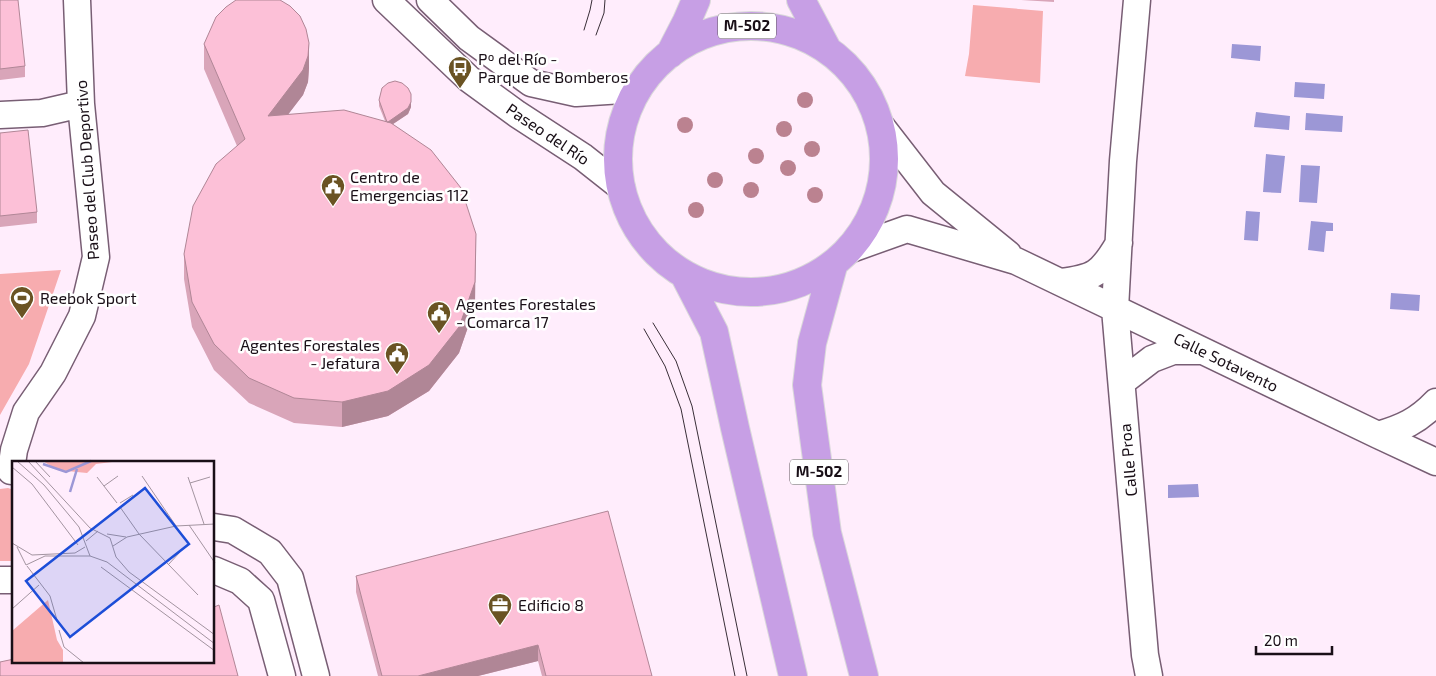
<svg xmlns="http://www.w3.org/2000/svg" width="1436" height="676" font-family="'Exo 2',sans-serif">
	<rect width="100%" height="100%" fill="#ffedfc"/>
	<!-- green -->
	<path fill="#f7acaf" d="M973,5L1043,11L1040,83L965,76L969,54Z
		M61,270L29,364L0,415V274Z
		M8,488L14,490V561H0V489Z"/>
	<!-- water -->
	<path fill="#9c97d6" d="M1232,44L1261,46L1260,61L1231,58Z
		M1295,82L1325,84L1324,99L1294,97Z
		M1256,112L1290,116L1289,130L1254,127Z
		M1306,113L1343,116L1342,132L1305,130Z
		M1266,154L1285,156L1281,193L1263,192Z
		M1301,165L1320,166L1317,203L1299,202Z
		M1246,211L1260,212L1258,241L1244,240Z
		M1311,221L1333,223V231H1326L1324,252L1308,250Z
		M1391,293L1420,295L1419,311L1390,309Z
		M1198,484L1199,497L1168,498V485Z"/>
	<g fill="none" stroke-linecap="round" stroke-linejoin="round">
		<!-- minor casing -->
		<g stroke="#785e74" stroke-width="29">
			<path id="minor" d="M386,0L469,79L517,114L583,157L621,187
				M430,0L469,38L531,83L576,93L638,89
				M1137,0L1123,161L1115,309L1145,655L1149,676
				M0,115L42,113L81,104
				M881,126L933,193L1008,254
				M851,249L907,229L1016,261L1378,435L1436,462
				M1060,282C1094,278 1101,274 1119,243
				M1122,382L1152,359L1173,351H1202
				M1378,435C1402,428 1418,421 1436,402
				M11,471L14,450L26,412L53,373L82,316L96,257L81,104L77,0
				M214,527L233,530L270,552L290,578L316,676
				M214,570L240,581L261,600L282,676
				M0,580H14"/>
		</g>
		<!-- highway casing -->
		<g stroke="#dad9da" stroke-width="30">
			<path id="highway" d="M801,0L827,49
				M618 159a133 133 0 1 1 266 0a133 133 0 1 1-266 0Z
				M670,54L687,21L696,0
				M833,266L812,343L807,385L827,533L864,676
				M684,274L714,332L735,428L793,676"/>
		</g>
		<!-- minor -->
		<use href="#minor" stroke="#fff" stroke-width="26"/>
		<!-- highway -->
		<use href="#highway" stroke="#c79fe5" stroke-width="28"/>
		<!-- tram -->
		<path stroke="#392e37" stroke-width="1" d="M584,30L590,10L592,0
			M596,35L604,13L605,0
			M653,323L676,361L692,406L747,676
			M644,329L665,366L681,409L735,676"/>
	</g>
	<!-- trees -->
	<g fill="#bb8290">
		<circle cx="805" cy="100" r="8"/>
		<circle cx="685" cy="125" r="8"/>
		<circle cx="784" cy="129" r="8"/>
		<circle cx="812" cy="149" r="8"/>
		<circle cx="756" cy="156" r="8"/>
		<circle cx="788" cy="168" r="8"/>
		<circle cx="715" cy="180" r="8"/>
		<circle cx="751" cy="190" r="8"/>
		<circle cx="815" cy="195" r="8"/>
		<circle cx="696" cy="210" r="8"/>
	</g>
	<!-- wall -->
	<path fill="#d9a5b9" d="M0,0L25,66V77L0,80Z
		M1021,0H1054V2Z
		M204,44L309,68L308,82L303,95L288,114L385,121L379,106V100L411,107L408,114L393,124L475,307L459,353L429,391L388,416L342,427L294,423L249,403L214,370L192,327L184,279V254L237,146L204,69Z
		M0,133L37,212V223L0,227Z
		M356,576L652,676H542L538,661L478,676H378L356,592Z"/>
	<!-- shaded-wall -->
	<path fill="#b08696" d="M309,43V68L308,82L303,95L268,141V116Z
		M411,94V107L408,114L387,128V123Z
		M476,234L475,307L459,353L429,391L388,416L342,427V402Z
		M538,645V661L478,676H418Z"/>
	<!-- building -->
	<path fill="#fcc0d7" stroke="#b08696" d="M0,0H18L25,66L0,69Z
		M236,0H280L290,6L300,16L306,29L309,43L308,56L303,70L268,116L344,110L391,123L431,150L461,188L476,234L475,282L459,327L429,365L388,391L342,402L294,398L249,378L214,344L192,302L184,254L193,206L216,164L245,139L204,44L216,17L226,7Z
		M395,81L402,83L408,88L411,94V102L408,108L388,122H387L379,100L382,88L388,83Z
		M28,130L37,212L0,216V133Z
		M608,511L652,676H546L538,645L418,676H382L356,576Z
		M219,605L238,676H0V662L14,659V662H214V607Z"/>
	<!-- icons -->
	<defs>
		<g id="bus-pin" transform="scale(1.25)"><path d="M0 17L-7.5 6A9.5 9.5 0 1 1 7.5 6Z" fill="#6a5323" stroke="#fff"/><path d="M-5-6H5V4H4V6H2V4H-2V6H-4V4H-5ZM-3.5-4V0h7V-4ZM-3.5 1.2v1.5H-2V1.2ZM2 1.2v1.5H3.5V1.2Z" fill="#fff"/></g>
		<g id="civic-pin" transform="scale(1.25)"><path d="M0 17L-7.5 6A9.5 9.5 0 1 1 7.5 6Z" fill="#6a5323" stroke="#fff"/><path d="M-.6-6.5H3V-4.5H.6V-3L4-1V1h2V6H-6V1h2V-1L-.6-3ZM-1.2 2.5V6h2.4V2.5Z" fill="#fff"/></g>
		<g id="stadium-pin" transform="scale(1.25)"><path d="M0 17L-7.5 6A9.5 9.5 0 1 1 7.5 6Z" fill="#6a5323" stroke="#fff"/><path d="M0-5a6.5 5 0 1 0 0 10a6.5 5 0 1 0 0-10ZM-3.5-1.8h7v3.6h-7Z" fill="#fff"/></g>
		<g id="office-pin" transform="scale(1.25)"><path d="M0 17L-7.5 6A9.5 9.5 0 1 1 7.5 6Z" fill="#6a5323" stroke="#fff"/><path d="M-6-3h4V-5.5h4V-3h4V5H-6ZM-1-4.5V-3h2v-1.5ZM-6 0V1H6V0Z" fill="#fff"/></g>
	</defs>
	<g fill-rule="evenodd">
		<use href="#bus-pin" x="460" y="68"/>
		<use href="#civic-pin" x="333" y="186"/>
		<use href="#stadium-pin" x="22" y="298"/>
		<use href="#civic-pin" x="439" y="313"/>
		<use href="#civic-pin" x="397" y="354"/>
		<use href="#office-pin" x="500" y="605"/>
	</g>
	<g text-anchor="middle" stroke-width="5" stroke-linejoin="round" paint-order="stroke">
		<!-- shield labels -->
		<g fill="#fff" stroke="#5e575d" stroke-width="1">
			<rect x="718" y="13.5" width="58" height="25" rx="4"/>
			<rect x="790" y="459.5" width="58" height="25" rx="4"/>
		</g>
		<g font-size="15" font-weight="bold" fill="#190f17">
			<text x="747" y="31">M-502</text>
			<text x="819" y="477">M-502</text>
		</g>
		<!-- poi labels -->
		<g font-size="16" fill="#190f17" stroke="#fff" text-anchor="start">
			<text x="478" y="65">Pº del Río -<tspan x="478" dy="18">Parque de Bomberos</tspan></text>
			<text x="350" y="183">Centro de<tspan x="350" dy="18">Emergencias 112</tspan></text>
			<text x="40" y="304">Reebok Sport</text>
			<text x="456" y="310">Agentes Forestales<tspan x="456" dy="18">- Comarca 17</tspan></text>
			<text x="380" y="351" text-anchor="end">Agentes Forestales<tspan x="380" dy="18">- Jefatura</tspan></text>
			<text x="518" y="611">Edificio 8</text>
		</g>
		<!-- street labels -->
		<g font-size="16" fill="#190f17" stroke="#fff">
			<text transform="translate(548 134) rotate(34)" y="6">Paseo del Río</text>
			<text transform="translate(87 170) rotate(-94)" y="6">Paseo del Club Deportivo</text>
			<text transform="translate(1226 362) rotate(26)" y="6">Calle Sotavento</text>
			<text transform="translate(1128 460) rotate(-95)" y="6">Calle Proa</text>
		</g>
	</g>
	<!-- overview -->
	<g transform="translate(12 461)">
		<rect width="202" height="202" fill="#ffedfc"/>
		<path d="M31,0H108L84,3L75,12L45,9ZM36,139L45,179L51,189V202H0V170Z" fill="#f7acaf"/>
		<path fill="none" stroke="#9c97d6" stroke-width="2.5" d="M31,3L54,11L79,0M58,31L65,8"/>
		<path fill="none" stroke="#a394a0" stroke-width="1" d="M5,0L32,24L67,66L78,95L95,101L203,183M16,0L78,67L98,77L104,96L117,111L203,174M23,0L38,16M0,6L20,23L66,84M130,15L164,65M85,16L105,42M176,16L192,63M178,22L198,16M92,25L106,15M108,42L121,34M108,46L127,73L186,134M177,64L203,102M95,73L114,76M74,80L86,70M0,82L20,94L63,92L73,86M101,85L115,76L164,65L203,63M5,86L14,104L33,95H78M156,104L168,91M15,105L38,135L45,159M89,106L203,190M0,148L27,124M47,169L52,186L72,202"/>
		<path fill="#1d4ed8" fill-opacity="0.15" stroke="#1d4ed8" stroke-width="2.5" d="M133,27L177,83L58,176L14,120Z"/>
		<rect width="202" height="202" fill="none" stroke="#190f17" stroke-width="2.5"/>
	</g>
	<!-- scale -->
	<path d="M1256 646v8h76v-8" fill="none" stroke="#190f17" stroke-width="2.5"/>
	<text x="1264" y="646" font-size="15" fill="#190f17" stroke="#ffffff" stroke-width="4" paint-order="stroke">20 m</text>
</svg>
